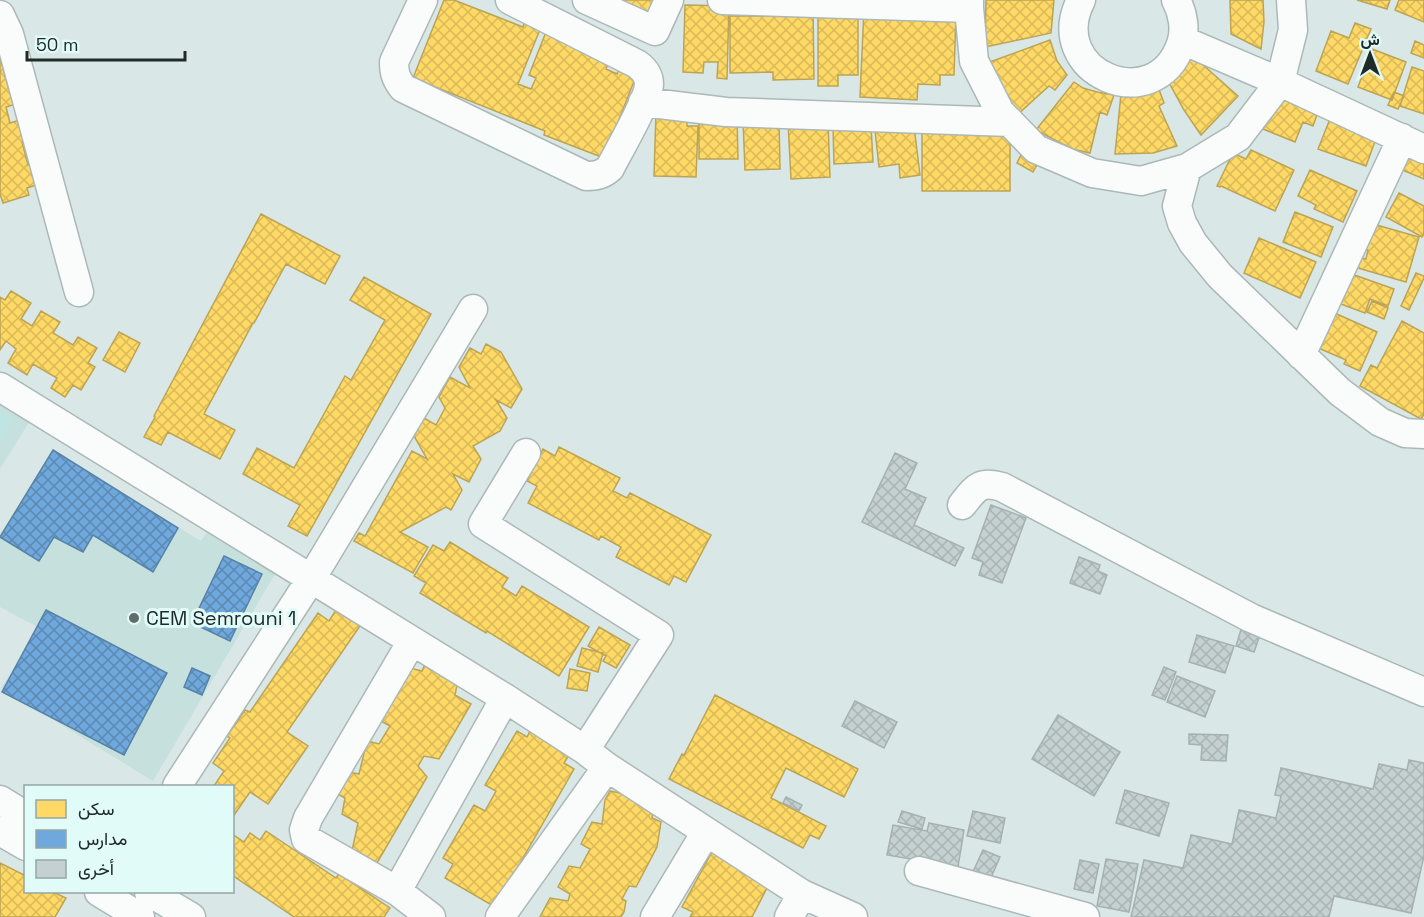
<svg xmlns="http://www.w3.org/2000/svg" width="1424" height="917" font-family="'Space Grotesk',Vazirmatn,sans-serif">
	<defs>
		<pattern id="homes-cross-hatch" width="8" height="8" patternUnits="userSpaceOnUse" patternTransform="scale(1.5)"><rect width="8" height="8" fill="#ffd966"/><path d="M0 0l8 8M0 8l8-8" fill="none" stroke="#daba58"/></pattern>
		<pattern id="schools-cross-hatch" width="8" height="8" patternUnits="userSpaceOnUse" patternTransform="scale(1.5)"><rect width="8" height="8" fill="#6fa8dc"/><path d="M0 0l8 8M0 8l8-8" fill="none" stroke="#5b89b2"/></pattern>
		<pattern id="building-cross-hatch" width="8" height="8" patternUnits="userSpaceOnUse" patternTransform="scale(1.5)"><rect width="8" height="8" fill="#c5d1d0"/><path d="M0 0l8 8M0 8l8-8" fill="none" stroke="#a9b4b3"/></pattern>
	</defs>
	<rect width="100%" height="100%" fill="#d9e8e6"/>
	<!-- built -->
	<path fill="#c6e0dd" d="M0,390L36,411L0,469Z
		M53,450L201,541L209,529L278,569L153,781L1,688L39,628L0,607V535Z"/>
	<!-- grass -->
	<path fill="#bfe5e2" d="M0,411L13,419L0,441Z"/>
	<!-- homes -->
	<path fill="url(#homes-cross-hatch)" stroke="#bca454" stroke-width="1.5" d="M444,0H454L523,27L525,21L541,27L518,84L531,89L536,78L529,75L546,32L612,55L606,69L617,74L621,64L638,71L604,158L544,135L545,131L413,78Z
		M619,0H662L653,17Z
		M986,0H1054L1051,33L985,47Z
		M1230,0H1263L1264,22L1261,49L1231,34Z
		M1357,0H1390L1387,9Z
		M1399,0H1424V22L1395,10Z
		M685,5L729,6L727,79L717,78L718,62H704L703,73L683,72Z
		M813,7L814,79L773,80V72L730,73V16H774Z
		M858,9V75H838V86H818V16Z
		M864,9L956,14L954,75H940V85L918,84L917,100L860,97Z
		M1355,23L1371,29L1348,84L1316,71L1331,31L1349,38Z
		M1050,40L1057,61L1067,75L1055,90L1049,86L1016,116L990,62Z
		M1415,41L1424,45V58L1411,53Z
		M0,43L11,57L1,61L8,86L18,83L23,102L6,107L10,123L27,118L33,139L22,142L28,165L37,162L43,183L27,188L29,195L3,203L0,194Z
		M1191,49L1202,64L1238,96L1201,135L1184,110L1167,79Z
		M1372,49L1406,62L1392,100L1358,87Z
		M1412,67L1424,71V114L1400,106Z
		M1074,82L1083,88L1097,92L1114,95L1107,115L1100,112L1090,153L1072,149L1036,130Z
		M1157,84L1164,103L1159,106L1177,146L1153,153L1115,154L1121,94Z
		M1394,92L1404,96L1398,109L1388,105Z
		M1278,93L1319,109L1313,126L1303,122L1295,142L1263,129Z
		M656,113L687,114V126H698L696,177L654,176Z
		M737,115L738,159H699V116Z
		M779,119L780,169L745,170L743,120Z
		M1330,119L1377,136L1366,166L1318,149Z
		M828,121L830,177L791,179L788,122Z
		M871,125L873,162L834,164L833,127Z
		M914,126L920,175L900,178L899,164L879,167L875,130Z
		M922,131L1010,133V191H922Z
		M1251,150L1294,170L1275,211L1221,186L1220,187L1217,186L1233,153L1246,159Z
		M1023,151L1040,159L1033,172L1017,163Z
		M1407,153L1424,160V179L1400,169Z
		M1310,170L1357,191L1343,222L1314,209L1316,205L1298,196Z
		M1399,193L1424,206V234L1422,237L1386,217Z
		M1295,212L1333,227L1321,257L1283,242Z
		M261,214L340,256L325,284L286,264L254,323H253L204,414L235,430L220,459L168,432L161,445L144,437L155,417L154,416Z
		M1366,222L1419,237L1406,282L1351,266L1354,256L1366,259L1368,250L1359,247Z
		M1259,238L1316,262L1300,298L1244,273Z
		M1346,272L1394,289L1388,306L1370,299L1365,313L1341,304L1346,290Z
		M1416,273L1424,276V278L1409,310L1401,306Z
		M364,277L431,314L307,536L288,526L300,505L243,474L257,448L294,468L345,376L351,380L385,320L350,300Z
		M11,291L31,303L21,319L32,326L41,311L60,322L53,333L73,345L78,337L97,348L88,363L95,367L81,390L73,385L65,397L51,388L57,378L33,364L27,375L8,363L16,349L6,341L0,350V297L5,300Z
		M1372,301L1388,308L1384,319L1367,312Z
		M1330,311L1377,332L1360,371L1344,364L1346,360L1314,346Z
		M1402,321L1424,333V414L1421,419L1360,386L1371,365L1377,368Z
		M119,332L140,343L125,372L103,360Z
		M486,344L501,352L522,389L511,408L496,400L507,418L500,431L473,446L481,459L469,482L453,474L462,490L451,510L446,507L400,532L428,547L413,573L354,541L359,533L365,536L412,451L427,459L414,436L424,418L436,425L445,408L439,397L450,377L470,388L459,367L470,348L481,354Z
		M559,447L620,478L613,491L627,498L630,493L711,535L686,582L674,576L669,585L616,557L621,547L601,536L599,540L528,503L537,486L527,481L543,449L555,456Z
		M450,542L508,578L502,587L516,596L522,586L589,627L559,676L487,631L486,633L420,593L426,583L414,576L433,545L444,551Z
		M338,607L362,623L287,732L308,746L268,804L250,792L232,818V786H214L224,771L213,763L230,738L227,736L245,710L250,712L318,613L329,621Z
		M599,627L630,645L616,668L603,661L606,656L588,646Z
		M582,648L603,653L598,672L577,666Z
		M426,662L458,680L455,695L471,704L439,759L424,756L418,766L427,777L377,863L358,852L352,851L358,823L342,814L345,798L336,793L349,772L359,774L367,741L379,744L390,726L379,720L410,668L422,671Z
		M570,669L590,673L587,691L567,688Z
		M715,695L858,769L844,797L786,768L771,798L826,826L819,839L810,835L803,848L669,779L682,754L684,755Z
		M532,727L572,750L564,763L574,769L495,907L445,878L453,864L443,858L474,805L485,811L496,791L485,785L517,731L527,737Z
		M610,791L655,800L652,818L661,822L657,847L636,887L629,886L622,899L626,901L624,912L621,917H540L550,898L568,901L570,894L558,887L569,866L580,868L590,849L581,844L592,822L602,824L605,800Z
		M266,831L336,878L339,874L390,908L384,917H294L232,875V834L244,842L250,833L260,840Z
		M712,852L768,886L752,917H690L693,912L682,907Z
		M0,863L26,876V892H53L66,898L55,917H0Z"/>
	<!-- schools -->
	<path fill="url(#schools-cross-hatch)" stroke="#5782a6" stroke-width="1.5" d="M53,450L178,528L153,572L93,535L83,552L54,537L39,561L0,537Z
		M224,556L262,574L230,641L192,623Z
		M46,610L167,673L124,755L2,692Z
		M192,668L210,676L202,695L184,687Z"/>
	<!-- building -->
	<path fill="url(#building-cross-hatch)" stroke="#a5b1b0" stroke-width="1.5" d="M895,453L917,463L905,489L926,498L914,525L964,548L955,566L862,522Z
		M991,505L1026,518L1002,583L979,575L983,562L972,558Z
		M1079,557L1100,565L1098,571L1107,575L1100,594L1070,583Z
		M1243,623L1262,629L1254,652L1236,646Z
		M1197,635L1234,646L1225,673L1189,662Z
		M1164,667L1176,672L1165,700L1152,695Z
		M1177,676L1215,691L1205,717L1167,702Z
		M855,701L897,722L884,748L842,726Z
		M1058,715L1120,752L1094,796L1032,759Z
		M1189,734L1228,735L1226,761L1201,760L1202,745L1189,744Z
		M1409,760L1424,763V856L1411,913L1334,896L1329,917H1131L1144,860L1183,868L1191,835L1232,844L1239,810L1276,818L1281,796L1275,795L1281,768L1373,789L1379,764L1407,770Z
		M1125,790L1169,803L1159,836L1116,823Z
		M786,797L802,805L799,811L783,803Z
		M902,811L925,818L922,829L898,822Z
		M973,811L1005,818L1000,843L967,836Z
		M929,823L964,830L958,867L887,855L893,825L927,831Z
		M983,850L1000,857L989,882L972,874Z
		M1106,859L1138,864L1129,912L1097,906Z
		M1080,860L1099,864L1093,893L1074,889Z"/>
	<g fill="none" stroke-linecap="round" stroke-linejoin="round">
		<!-- minor casing -->
		<g stroke="#acb8b7" stroke-width="31">
			<path id="minor" d="M423,0L394,62C394,73 396,79 403,88L586,176C596,176 602,175 610,168C618,152 649,99 649,84C649,75 644,69 637,64L510,0
				M587,0L655,31L669,0
				M722,0L969,8
				M969,0V8L974,61L1000,112L1036,149L1092,173L1141,181L1187,168L1238,137L1280,82L1293,30L1291,0
				M1081,0C1044,73 1155,119 1181,44C1186,30 1183,13 1176,0
				M0,15L9,34L79,292
				M1182,40L1280,82L1424,149
				M643,102L726,112L1010,122
				M1187,168L1177,206L1182,223L1193,243L1220,276L1340,392L1380,422L1405,433L1424,434
				M1301,355L1402,138
				M0,387L505,698L585,750L607,767L802,894L853,917
				M526,453L483,524L659,635L585,750
				M962,505C975,489 979,480 1002,487L1251,618L1424,692
				M412,641L308,818L304,830L306,839L397,891L431,917
				M177,786L311,579L473,309
				M0,800L26,816
				M0,831L26,846
				M919,871L1085,917
				M397,891L505,698
				M99,892L140,917
				M149,892L191,917
				M500,917L607,767
				M655,917L706,832
				M789,917L802,894"/>
		</g>
		<!-- minor -->
		<use href="#minor" stroke="#f9fcfb" stroke-width="28"/>
	</g>
	<!-- markers -->
	<circle fill="#616c6b" stroke="#e0fbf8" stroke-width="2" cx="134" cy="618" r="6"/>
	<g text-anchor="middle" stroke-width="6" stroke-linejoin="round" paint-order="stroke">
		<!-- poi labels -->
		<g font-size="20" fill="#202a29" stroke="#e0fbf8" text-anchor="start">
			<text x="146" y="625">CEM Semrouni 1</text>
		</g>
	</g>
	<!-- legend -->
	<rect x="24" y="785" width="210" height="108" fill="#e0fbf8" stroke="#93a7a5" stroke-width="1.5"/>
	<rect x="36" y="800" width="30" height="18" fill="#ffd966" stroke="#93a7a5" stroke-width="1.5"/>
	<text x="78" y="815" font-size="18" fill="#202a29">سكن</text>
	<rect x="36" y="830" width="30" height="18" fill="#6fa8dc" stroke="#93a7a5" stroke-width="1.5"/>
	<text x="78" y="845" font-size="18" fill="#202a29">مدارس</text>
	<rect x="36" y="860" width="30" height="18" fill="#c5d1d0" stroke="#93a7a5" stroke-width="1.5"/>
	<text x="78" y="875" font-size="18" fill="#202a29">أخرى</text>
	<!-- north arrow -->
	<g transform="translate(1370 54)" stroke="#e0fbf8" stroke-width="4.5" paint-order="stroke">
	<path d="M0-4.5L10 22L0 15L-10 22Z" fill="#202a29"/>
	<text y="-9" font-size="16" font-weight="bold" text-anchor="middle" fill="#202a29">ش</text>
	</g>
	<!-- scale -->
	<path d="M27 51v9h158v-9" fill="none" stroke="#202a29" stroke-width="3"/>
	<text x="36" y="51" font-size="18" fill="#202a29" stroke="#e0fbf8" stroke-width="4.5" paint-order="stroke">50 m</text>
</svg>
